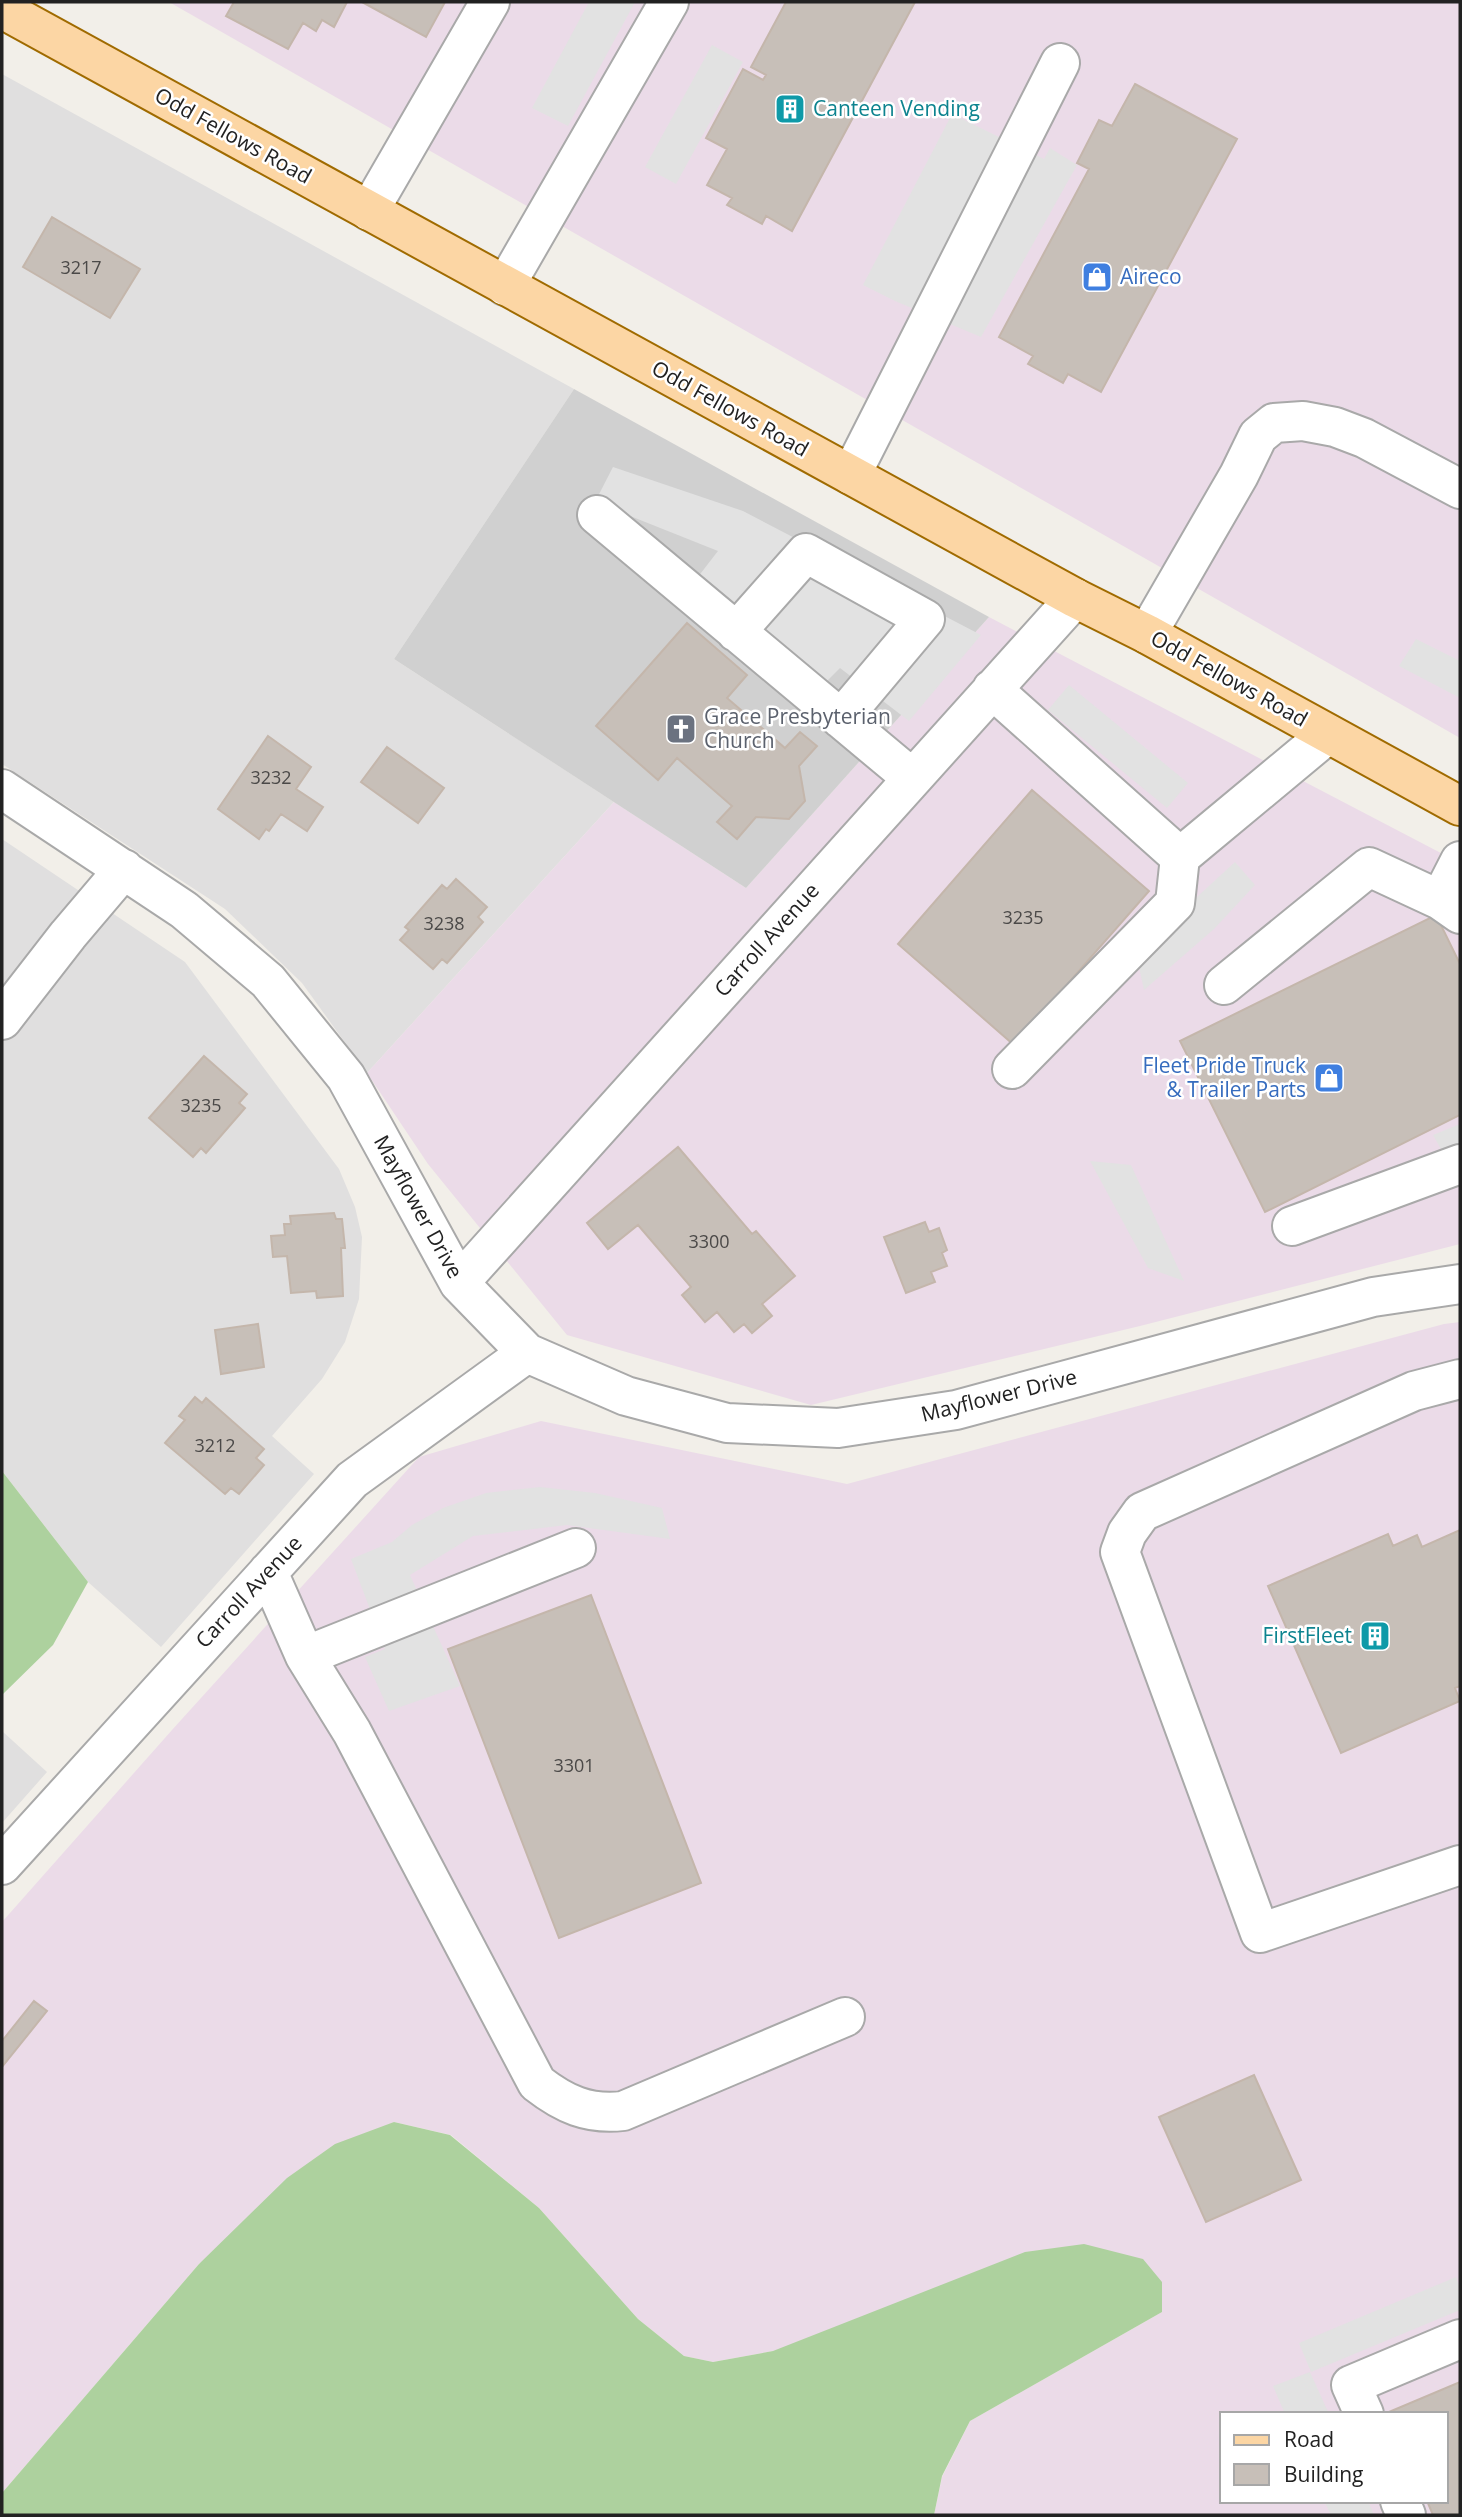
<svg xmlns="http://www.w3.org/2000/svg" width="1462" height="2517" font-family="'Open Sans',sans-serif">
	<rect width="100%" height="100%" fill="#f2efe9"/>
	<!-- residential -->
	<path fill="#e0dfdf" d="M2,74L574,389L394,659L614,802L367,1073L302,983L225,909L2,764Z
		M2,839L185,962L339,1169L355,1207L362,1237L359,1299L345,1342L322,1379L272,1436L314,1474L161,1647L88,1582L2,1471Z
		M2,1731L47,1772L2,1823Z"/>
	<!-- industrial -->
	<path fill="#ebdbe8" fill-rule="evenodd" d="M169,2H1460V738Z
		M989,617L1460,863V1244L1140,1326L811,1405L567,1335L428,1164L367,1073L614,802L746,888Z
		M1460,1322V2515H934L942,2477L970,2421L1162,2312L773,2351L713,2362L684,2356L638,2319L539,2208L451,2135L394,2122L199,2264L2,2493V1922L172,1730L419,1457L541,1421L847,1484L1444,1324ZM1222,2414H1446V2501H1222Z"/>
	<!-- religious -->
	<path fill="#d0d0d0" d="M574,389L989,617L746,888L394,659Z"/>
	<!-- forest -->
	<path fill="#add19e" d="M2,1471L88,1582L53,1645L2,1695Z
		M394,2122L450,2135L539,2208L638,2319L684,2356L713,2362L773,2351L1025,2252L1084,2244L1143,2259L1162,2282V2312L970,2421L942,2476L934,2515H2V2493L199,2264L287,2178L335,2144Z"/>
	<!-- parking -->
	<path fill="#e2e2e2" d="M589,2H635L568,126L532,108Z
		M712,45L743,62L676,184L645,167Z
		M952,114L1044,159L1050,148L1077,165L981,337L895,301L863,285Z
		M613,467L743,511L981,635L909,721L840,668L823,685L694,582L718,551L595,502Z
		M1416,639L1460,661V698L1399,666Z
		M1069,685L1188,783L1167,808L1048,710Z
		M1235,862L1255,885L1214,929L1144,990L1136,953Z
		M1460,1124V1164L1451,1167L1433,1135Z
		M1090,1161L1131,1165L1184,1281L1148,1268Z
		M540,1487L595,1493L662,1508L670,1539L567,1525L473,1536L410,1575L460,1686L389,1711L365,1657L385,1649L351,1559L392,1542L412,1525L443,1508L486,1493Z
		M1456,2277L1460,2288V2310L1311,2372L1299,2343Z
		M1310,2372L1329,2414H1285L1273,2386Z
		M1324,2501H1368L1374,2515H1331Z"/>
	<!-- building -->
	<path fill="#c7bfb8" stroke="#c4b6ab" stroke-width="2" d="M234,2H347L334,27L322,20L316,31L303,23L288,49L226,16Z
		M362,2H445L426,37Z
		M786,2H915L792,231L766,216L762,224L727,205L732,198L707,185L727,149L706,138L743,69L763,80L766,75L751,67Z
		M1135,84L1237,139L1101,392L1068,374L1063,383L1028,364L1033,356L999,337L1089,169L1077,163L1099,120L1112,126Z
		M52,217L140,269L110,318L23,267Z
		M687,623L747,675L727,698L785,748L800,732L817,746L799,766L805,801L789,819L756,817L737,839L717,822L732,806L677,758L658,780L596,726Z
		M268,736L311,767L296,789L323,807L307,831L281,814L269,831L266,829L259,839L218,809Z
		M387,747L444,788L418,823L361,782Z
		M1032,790L1149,891L1014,1045L898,944Z
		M456,879L487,907L478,917L483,922L447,963L442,959L433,969L400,940L409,930L405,927L442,885L447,889Z
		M1436,915L1460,964V1115L1265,1212L1180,1041Z
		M204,1056L247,1094L239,1103L245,1108L206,1153L201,1148L193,1157L149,1118Z
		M678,1147L752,1234L756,1231L795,1276L762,1304L772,1316L752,1333L744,1324L734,1332L717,1312L705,1322L682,1295L691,1287L638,1225L608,1249L587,1223Z
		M334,1213L336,1219H342L345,1248H341L343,1296L317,1298L316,1291L291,1293L287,1256L273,1257L271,1236L285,1235L284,1224H291L290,1216Z
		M925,1222L929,1232L939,1228L947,1250L942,1253L947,1266L931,1272L935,1282L906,1293L884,1237Z
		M258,1324L264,1367L221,1374L215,1330Z
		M195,1397L202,1403L206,1398L264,1449L256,1458L264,1465L239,1494L231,1488L225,1494L165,1443L185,1420L179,1416Z
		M1460,1530V1686L1455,1688L1460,1701L1341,1753L1268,1586L1388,1534L1393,1546L1417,1535L1422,1547Z
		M591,1595L701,1883L559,1938L448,1649Z
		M34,2001L47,2011L2,2067V2041Z
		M1254,2075L1301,2180L1206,2222L1159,2117Z
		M1460,2382V2515H1433L1427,2501H1446V2414L1389,2412Z"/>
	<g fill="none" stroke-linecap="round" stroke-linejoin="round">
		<!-- minor casing -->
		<g stroke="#a9a9a9" stroke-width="42">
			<path id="minor" d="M369,211L490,2
				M505,286L669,2
				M851,475L1060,63
				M597,515L912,778
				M736,632L806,553L925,619L841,719
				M1147,634L1239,475L1258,436L1274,423L1303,421L1335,427L1364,438L1460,489
				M992,689L1180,857L1328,734
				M2,789L184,910L268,981L346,1077L459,1283L527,1353L626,1396L727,1423L838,1428L956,1410L1373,1297L1460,1284
				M1460,861L1440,900L1460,914
				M1224,985L1369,867L1440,900
				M2,1020L68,935L124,869
				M1012,1069L1175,903L1180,857
				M1292,1226L1460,1164
				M459,1283L1075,598
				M1460,1379L1414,1391L1142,1512L1127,1533L1120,1552L1260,1933L1460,1865
				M268,1572L305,1656L576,1548
				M305,1656L352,1732L537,2083C564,2104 588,2115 623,2111L845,2017
				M2,1865L352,1480L527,1353
				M1364,2414L1351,2385L1460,2339
				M1400,2501L1406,2515"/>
		</g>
		<!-- major casing -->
		<g stroke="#a06b00" stroke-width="42">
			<path id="major" d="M2,9L1075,598L1147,634L1460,806"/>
		</g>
		<!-- minor -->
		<use href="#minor" stroke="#fff" stroke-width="38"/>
		<!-- major -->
		<use href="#major" stroke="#fcd6a4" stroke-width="38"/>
	</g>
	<!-- icons -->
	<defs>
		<g id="building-square" transform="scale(1.575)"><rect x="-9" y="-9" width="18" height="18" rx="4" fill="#0f9aa8" stroke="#fff"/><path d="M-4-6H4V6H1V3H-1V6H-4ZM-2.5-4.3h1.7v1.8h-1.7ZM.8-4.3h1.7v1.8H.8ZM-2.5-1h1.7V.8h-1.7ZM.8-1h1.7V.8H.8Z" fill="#fff"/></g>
		<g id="shop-square" transform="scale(1.575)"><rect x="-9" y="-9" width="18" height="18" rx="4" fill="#3f7fe0" stroke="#fff"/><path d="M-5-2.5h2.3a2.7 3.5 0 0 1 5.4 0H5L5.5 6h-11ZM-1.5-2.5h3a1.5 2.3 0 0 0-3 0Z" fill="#fff"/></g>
		<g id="church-square" transform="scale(1.575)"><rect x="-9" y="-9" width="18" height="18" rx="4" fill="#6b7280" stroke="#fff"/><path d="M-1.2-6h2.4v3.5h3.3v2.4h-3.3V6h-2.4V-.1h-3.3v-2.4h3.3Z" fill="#fff"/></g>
	</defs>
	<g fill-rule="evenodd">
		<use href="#building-square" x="790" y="109"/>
		<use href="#shop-square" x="1097" y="277"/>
		<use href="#church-square" x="681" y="729"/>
		<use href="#shop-square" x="1329" y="1078"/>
		<use href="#building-square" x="1375" y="1636"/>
	</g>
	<g text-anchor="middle" stroke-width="5" stroke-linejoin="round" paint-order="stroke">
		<!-- number labels -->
		<g font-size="18" fill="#4b4948">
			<text x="81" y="274">3217</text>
			<text x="271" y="784">3232</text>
			<text x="1023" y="924">3235</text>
			<text x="444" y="930">3238</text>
			<text x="201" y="1112">3235</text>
			<text x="709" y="1248">3300</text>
			<text x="215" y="1452">3212</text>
			<text x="574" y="1772">3301</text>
		</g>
		<!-- culture labels -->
		<g font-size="21" fill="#0d838f" stroke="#fff" text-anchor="start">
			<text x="813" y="116">Canteen Vending</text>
			<text x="1352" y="1643" text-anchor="end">FirstFleet</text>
		</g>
		<!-- street labels -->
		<g font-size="21" fill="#222" stroke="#fff">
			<text transform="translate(233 136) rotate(29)" y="7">Odd Fellows Road</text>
			<text transform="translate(730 409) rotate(29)" y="7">Odd Fellows Road</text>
			<text transform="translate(1229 679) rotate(29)" y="7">Odd Fellows Road</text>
			<text transform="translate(767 940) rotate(-48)" y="7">Carroll Avenue</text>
			<text transform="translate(418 1207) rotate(61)" y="7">Mayflower Drive</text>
			<text transform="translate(999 1396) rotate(-14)" y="7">Mayflower Drive</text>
			<text transform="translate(249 1592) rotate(-47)" y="7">Carroll Avenue</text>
		</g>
		<!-- shop labels -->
		<g font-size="21" fill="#366cbe" stroke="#fff" text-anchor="start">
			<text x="1120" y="284">Aireco</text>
			<text x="1306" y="1073" text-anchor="end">Fleet Pride Truck<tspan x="1306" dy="24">&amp; Trailer Parts</tspan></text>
		</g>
		<!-- worship labels -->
		<g font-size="21" fill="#5b616d" stroke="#fff" text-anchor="start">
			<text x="704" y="724">Grace Presbyterian<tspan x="704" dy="24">Church</tspan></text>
		</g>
	</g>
	<!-- border -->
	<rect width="1462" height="2517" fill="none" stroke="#222222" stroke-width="7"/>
	<!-- legend -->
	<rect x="1220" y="2412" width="228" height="91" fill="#ffffff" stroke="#a7a7a7" stroke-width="2"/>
	<rect x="1234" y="2435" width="35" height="10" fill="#fcd6a4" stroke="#a7a7a7" stroke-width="2"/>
	<text x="1284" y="2447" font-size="21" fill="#222222">Road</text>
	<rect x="1234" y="2464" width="35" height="21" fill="#c7bfb8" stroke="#a7a7a7" stroke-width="2"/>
	<text x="1284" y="2482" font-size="21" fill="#222222">Building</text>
</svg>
